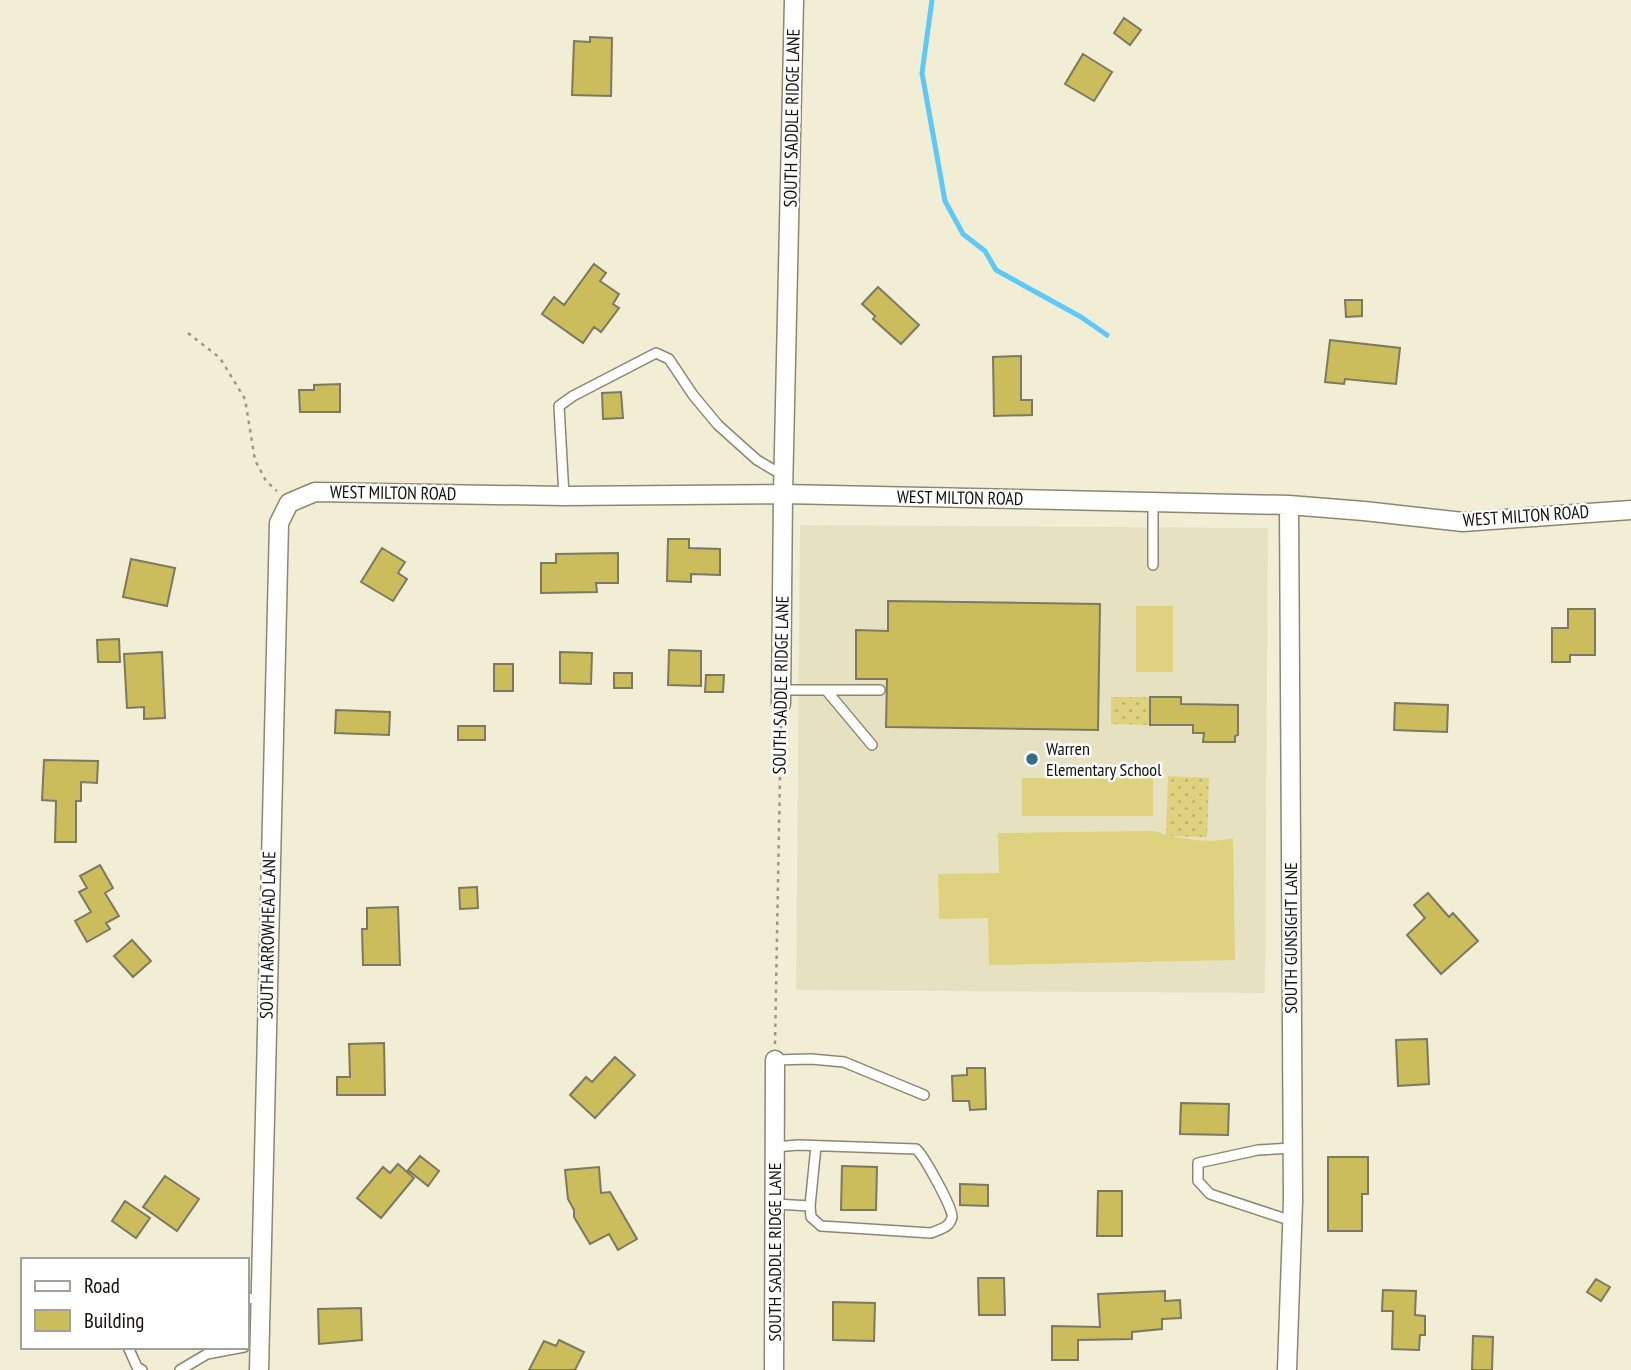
<svg xmlns="http://www.w3.org/2000/svg" width="1631" height="1370" font-family="'PT Sans Narrow',sans-serif">
	<defs>
		<pattern id="park-dots" width="8" height="8" patternUnits="userSpaceOnUse" patternTransform="scale(1.75)"><rect width="8" height="8" fill="#dfd27e"/><path d="M2 2h.1M6 6h.1" fill="none" stroke="#beb36c" stroke-width="1.8" stroke-linecap="round"/></pattern>
	</defs>
	<rect width="100%" height="100%" fill="#f1eed5"/>
	<!-- built -->
	<path fill="#e6e2c1" d="M800,525L1268,528L1265,993L796,990Z"/>
	<!-- grass -->
	<path fill="#dfd27e" d="M1136,606H1173V672H1136Z
		M1022,778H1153V816H1022Z
		M1155,831C1174,839 1213,844 1233,838L1235,960L989,965L988,918L939,919L938,874L999,873L998,833Z"/>
	<!-- park -->
	<path fill="url(#park-dots)" d="M1111,697H1150V725L1111,724Z
		M1168,776L1209,778L1207,837L1166,836Z"/>
	<g fill="none" stroke-linecap="round" stroke-linejoin="round">
		<!-- stream -->
		<path stroke="#5cc9f8" stroke-width="5" d="M932,0L922,73L945,201L963,234L985,251L996,270L1081,317L1107,335"/>
	</g>
	<!-- building -->
	<path fill="#cbbd5c" stroke="#7c7962" stroke-width="2" d="M1124,18L1141,30L1130,45L1114,33Z
		M590,37L612,38L611,96L572,95L574,41L590,42Z
		M1083,54L1112,72L1094,101L1065,84Z
		M594,264L606,273L600,281L619,294L613,304L619,308L601,332L594,327L583,343L542,314L554,297L564,305Z
		M878,287L919,325L901,344L873,319L875,316L862,304Z
		M1345,300H1362V316L1346,317Z
		M1330,340L1400,348L1396,384L1345,379L1344,384L1325,382Z
		M1021,356V400H1032V415L994,416L993,357Z
		M340,384V412H300L299,390H314V385Z
		M621,392L623,418L603,419L602,393Z
		M668,539H689V548L720,549V575L691,574V582L667,581Z
		M382,548L405,562L398,573L407,579L393,601L361,582Z
		M618,553V583H596L597,592L541,593V563H556V554Z
		M131,559L175,568L167,606L123,597Z
		M888,601L1100,604L1098,730L886,727L887,679H856V630L888,631Z
		M1568,609H1595V655H1570V662H1552V628H1568Z
		M119,639L120,662H98L97,640Z
		M669,650L701,651V686L668,685Z
		M162,652L165,718L144,719V707L127,708L124,654Z
		M560,652L592,653L591,684L560,683Z
		M494,664H513V691H494Z
		M614,673H632V688H614Z
		M706,675H724L723,692H705Z
		M1150,697H1181V704L1238,705V735L1235,736V742H1203L1204,733H1193V725H1150Z
		M1395,703L1448,705L1447,732L1394,730Z
		M336,710L390,712L389,735L335,733Z
		M458,726H485V740H458Z
		M44,760L98,761L97,783L81,782V801H76V842H55L56,801L42,800Z
		M100,865L113,888L105,893L119,916L106,923L110,929L87,942L75,921L91,912L79,892L87,888L80,876Z
		M477,887L478,908L460,909L459,888Z
		M1428,893L1449,917L1453,913L1478,941L1441,974L1407,935L1425,918L1414,905Z
		M398,907L400,965H363L362,929H367V908Z
		M132,940L151,961L133,977L114,956Z
		M1427,1039L1429,1084L1398,1086L1396,1040Z
		M384,1043L385,1095H337V1077H350L349,1044Z
		M615,1057L635,1075L595,1118L570,1095L586,1077L592,1082Z
		M967,1068H985L986,1109L970,1110L969,1101H953L952,1076L967,1075Z
		M1181,1103L1229,1104L1228,1135L1180,1134Z
		M420,1156L439,1171L428,1186L408,1170Z
		M1328,1157H1368V1194H1362V1231H1328Z
		M398,1164L414,1178L381,1218L357,1198L383,1167L390,1173Z
		M842,1166L877,1167L876,1210H841Z
		M599,1167L601,1193L610,1192L637,1239L618,1250L609,1234L590,1244L574,1217V1210L568,1199L565,1170Z
		M165,1176L199,1199L177,1231L143,1207Z
		M960,1184L988,1185V1206L960,1205Z
		M1098,1191H1122V1236H1097Z
		M125,1201L150,1218L136,1238L112,1221Z
		M978,1278H1004L1005,1315H979Z
		M1596,1279L1610,1287L1601,1301L1587,1292Z
		M1383,1290L1416,1291L1415,1315L1425,1316V1335H1420L1419,1350L1392,1349L1393,1311H1382Z
		M1165,1291V1301L1180,1300L1181,1318L1162,1319V1329L1132,1332V1339L1078,1340V1360H1052V1326L1100,1327L1098,1294Z
		M833,1302L875,1303L874,1341L833,1340Z
		M361,1308L362,1340L319,1344L318,1309Z
		M1473,1336L1493,1337L1492,1370H1472Z
		M559,1340L584,1352L575,1370H529L544,1341L556,1346Z"/>
	<g fill="none" stroke-linecap="round" stroke-linejoin="round">
		<!-- lane casing -->
		<g stroke="#8b8871" stroke-width="12">
			<path id="lane" d="M564,496L559,406L573,396L656,353L669,359L693,395L718,425L757,460L784,476
				M1153,565V502
				M781,690H880
				M826,690L872,745
				M775,1060L811,1059L844,1062L924,1095
				M775,1147L798,1145L916,1149C923,1154 954,1210 952,1217C950,1228 940,1229 931,1233L821,1226L811,1217L810,1206L816,1146
				M775,1204L810,1206
				M1292,1221L1210,1194L1198,1181V1163L1258,1150L1293,1148
				M247,1298L261,1300
				M128,1347L137,1367L142,1370
				M180,1370L207,1354L244,1347"/>
		</g>
		<!-- street casing -->
		<g stroke="#8b8871" stroke-width="21">
			<path id="street" d="M781,704L783,494L794,0
				M259,1370L279,523L289,503L315,492L564,496L783,494L1289,505L1364,511L1463,522L1631,510
				M774,1370L775,1060
				M1287,1370L1293,1201L1289,505"/>
		</g>
		<!-- path -->
		<path stroke="#9a9785" stroke-width="2.5" stroke-dasharray="3.5 5" stroke-linecap="butt" d="M188,333L220,358L245,399L255,460L266,481L277,491
			M775,1044L781,721"/>
		<!-- lane -->
		<use href="#lane" stroke="#fff" stroke-width="9"/>
		<!-- street -->
		<use href="#street" stroke="#fff" stroke-width="18"/>
	</g>
	<!-- markers -->
	<circle fill="#346d87" stroke="#fff" stroke-width="2.5" cx="1032" cy="759" r="7"/>
	<g text-anchor="middle" stroke-width="5" stroke-linejoin="round" paint-order="stroke">
		<!-- street labels -->
		<g font-size="18" fill="#13120a" stroke="#fff">
			<text transform="translate(792 118) rotate(-89)" y="6">SOUTH SADDLE RIDGE LANE</text>
			<text transform="translate(393 493) rotate(1)" y="6">WEST MILTON ROAD</text>
			<text transform="translate(960 498) rotate(1)" y="6">WEST MILTON ROAD</text>
			<text transform="translate(1526 516) rotate(-4)" y="6">WEST MILTON ROAD</text>
			<text transform="translate(781 685) rotate(-89)" y="6">SOUTH SADDLE RIDGE LANE</text>
			<text transform="translate(268 935) rotate(-89)" y="6">SOUTH ARROWHEAD LANE</text>
			<text transform="translate(1291 938) rotate(-90)" y="6">SOUTH GUNSIGHT LANE</text>
			<text transform="translate(775 1252) rotate(-90)" y="6">SOUTH SADDLE RIDGE LANE</text>
		</g>
		<!-- poi labels -->
		<g font-size="18" fill="#13120a" stroke="#fff" text-anchor="start">
			<text x="1046" y="755">Warren<tspan x="1046" dy="21">Elementary School</tspan></text>
		</g>
	</g>
	<!-- legend -->
	<rect x="21" y="1258" width="228" height="91" fill="#ffffff" stroke="#a1a09d" stroke-width="2"/>
	<rect x="35" y="1281" width="35" height="10" fill="#ffffff" stroke="#a1a09d" stroke-width="2"/>
	<text x="84" y="1293" font-size="21" fill="#13120a">Road</text>
	<rect x="35" y="1310" width="35" height="21" fill="#cbbd5c" stroke="#a1a09d" stroke-width="2"/>
	<text x="84" y="1328" font-size="21" fill="#13120a">Building</text>
</svg>
